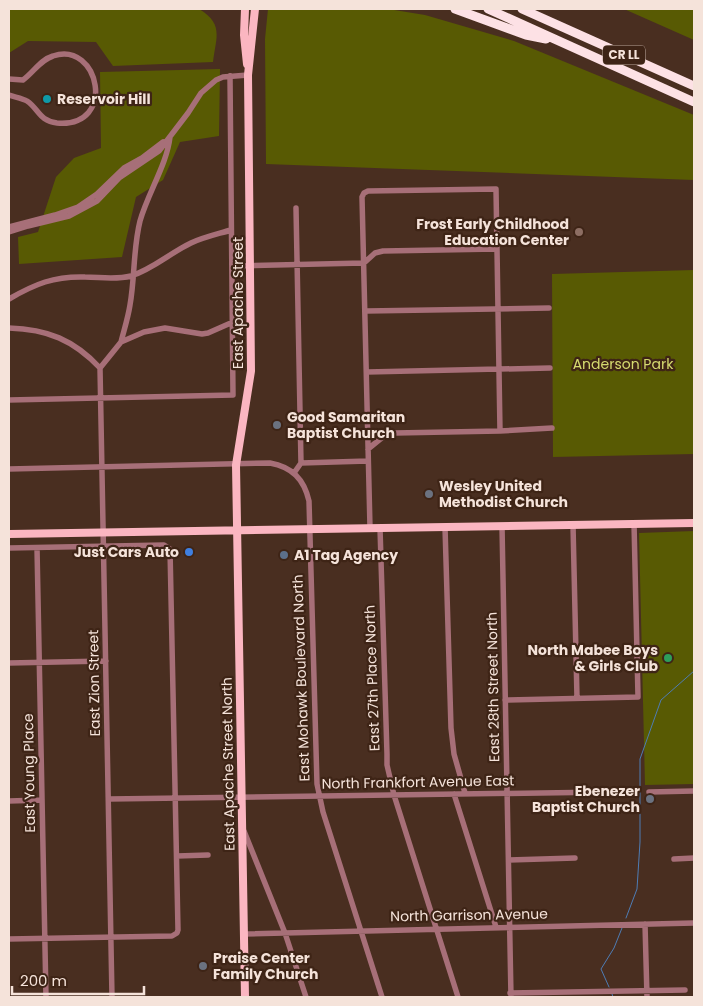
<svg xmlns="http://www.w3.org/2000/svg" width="703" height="1006" font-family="Poppins,sans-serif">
	<rect width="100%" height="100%" fill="#492e20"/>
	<!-- green -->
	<path fill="#585a03" d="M9,9H199C224,24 216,37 213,62L113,66L96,42L28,41L9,53Z
		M268,9H388L425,15L514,41L694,115V180L266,164L265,39Z
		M624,9H694V40Z
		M220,69L219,136L180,142L163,180L136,197L122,257L19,264L18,237L38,232L56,177L74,158L101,148L100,72Z
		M694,270V454L553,457L552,274Z
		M694,531V784L645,785L639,533Z"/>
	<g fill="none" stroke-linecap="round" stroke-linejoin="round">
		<!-- stream -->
		<path stroke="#4e7cb4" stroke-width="1" d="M626,918L637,889L640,842V759L661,700L694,671
			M609,987L601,969L614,948L622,928
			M612,994L613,997"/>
		<!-- minor -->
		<path stroke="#a76f78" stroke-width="5.5" d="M9,79L23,80C34,72 40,60 53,56C99,40 118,128 57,123C39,121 39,109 27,101C22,98 14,97 9,95
			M9,227L55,215L78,207L97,194L124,168L142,158L163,142
			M9,232L28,226L69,216L97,201L119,178L159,151L188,113L201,93L216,80L223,77L248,75
			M232,266L364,263L375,253L383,251L497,249
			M9,299C35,284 54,276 85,277C100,277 115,280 131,276C153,269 170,253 191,243C204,237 218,234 231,230
			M366,311L549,308
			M9,328C47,329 74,340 100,368
			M121,342C124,330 128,318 130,305C135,277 133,249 140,221C148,193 167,164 170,137
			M100,368L112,997
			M100,368L121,342L144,332L165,328L202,334L208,333L233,322
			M367,372L550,368
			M9,400L233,395L230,76
			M368,449L384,436L395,433L500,431L552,428
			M301,463L368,461
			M9,469L270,463C292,467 304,479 309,501L317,784L323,812L382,997
			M294,473L301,463L296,208
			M573,525L577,698
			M502,526L511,997
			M445,527L451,728L454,754L465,793
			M370,528L362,197L364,193L368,191L496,189L500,431
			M380,528L387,754V765L394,795L458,997
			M9,548L164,545L170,549L178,930L177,933L172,936L9,939
			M37,548L46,997
			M9,663L106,661
			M505,700L638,697L634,523
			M649,792L694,791
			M454,794L496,927
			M109,799L607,792
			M9,801L42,800
			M244,831L285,933L306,997
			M177,856L208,855
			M674,859L694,858
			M509,860L575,858
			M645,924L647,997
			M244,934L694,923
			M510,993L685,990"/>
		<!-- major -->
		<path stroke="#fbb6c1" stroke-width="8" d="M245,9L244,35L247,64
			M9,534L694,523
			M245,997L236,465L251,371L248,75L255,9"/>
		<!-- highway -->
		<path stroke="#fde1e5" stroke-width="9" d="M455,9L526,35L546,39
			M488,9L694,102
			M522,9L694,86"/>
	</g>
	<!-- markers -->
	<circle fill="#0f9aa8" stroke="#3e2416" stroke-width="2" cx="47" cy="99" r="5"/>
	<circle fill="#8d6e63" stroke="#3e2416" stroke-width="2" cx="579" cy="232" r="5"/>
	<g fill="#6b7280" stroke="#3e2416" stroke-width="2">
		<circle cx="277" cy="425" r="5"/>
		<circle cx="429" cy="494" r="5"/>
		<circle cx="650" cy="799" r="5"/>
		<circle cx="203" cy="966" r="5"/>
	</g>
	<circle fill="#3f7fe0" stroke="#3e2416" stroke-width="2" cx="189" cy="552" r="5"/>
	<circle fill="#5c6f8a" stroke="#3e2416" stroke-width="2" cx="284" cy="555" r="5"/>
	<circle fill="#2e9e5b" stroke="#3e2416" stroke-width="2" cx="668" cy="658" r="5"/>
	<g text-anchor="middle" stroke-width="4.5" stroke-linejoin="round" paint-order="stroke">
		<!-- shield labels -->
		<rect fill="#3e2416" stroke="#beaa9f" stroke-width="1" x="603" y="45.5" width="42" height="19" rx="4"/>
		<g font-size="12" font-weight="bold" fill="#f5e3da">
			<text x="624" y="59">CR LL</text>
		</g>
		<!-- poi labels -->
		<g font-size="14" font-weight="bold" fill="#f5e3da" stroke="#3e2416" text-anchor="start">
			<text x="57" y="104">Reservoir Hill</text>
			<text x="569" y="229" text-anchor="end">Frost Early Childhood<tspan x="569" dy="16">Education Center</tspan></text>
			<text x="287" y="422">Good Samaritan<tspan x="287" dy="16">Baptist Church</tspan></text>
			<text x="439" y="491">Wesley United<tspan x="439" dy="16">Methodist Church</tspan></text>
			<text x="179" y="557" text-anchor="end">Just Cars Auto</text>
			<text x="294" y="560">A1 Tag Agency</text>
			<text x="658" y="655" text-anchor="end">North Mabee Boys<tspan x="658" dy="16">&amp; Girls Club</tspan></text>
			<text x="640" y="796" text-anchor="end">Ebenezer<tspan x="640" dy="16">Baptist Church</tspan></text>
			<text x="213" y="963">Praise Center<tspan x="213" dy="16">Family Church</tspan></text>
		</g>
		<!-- street labels -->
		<g font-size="14" fill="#f5e3da" stroke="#3e2416">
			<text transform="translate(238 303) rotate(-90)" y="5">East Apache Street</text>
			<text transform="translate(301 678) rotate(-92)" y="5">East Mohawk Boulevard North</text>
			<text transform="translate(372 678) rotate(-92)" y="5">East 27th Place North</text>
			<text transform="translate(94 683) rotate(-91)" y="5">East Zion Street</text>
			<text transform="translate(493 687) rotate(-91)" y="5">East 28th Street North</text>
			<text transform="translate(228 764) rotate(-91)" y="5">East Apache Street North</text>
			<text transform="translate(29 773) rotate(-91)" y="5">East Young Place</text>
			<text transform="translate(418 782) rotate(-1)" y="5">North Frankfort Avenue East</text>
			<text transform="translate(469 915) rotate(-1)" y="5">North Garrison Avenue</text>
		</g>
		<!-- park labels -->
		<g font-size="14" fill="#d5da6f" stroke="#3e2416">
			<text x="623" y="369">Anderson Park</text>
		</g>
	</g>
	<!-- border -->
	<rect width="703" height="1006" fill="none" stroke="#f5e3da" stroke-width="20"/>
	<!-- scale -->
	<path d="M12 986v8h132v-8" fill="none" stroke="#f5e3da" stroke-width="2.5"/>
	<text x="20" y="986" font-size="15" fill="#f5e3da" stroke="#3e2416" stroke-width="4" paint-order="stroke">200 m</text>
</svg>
